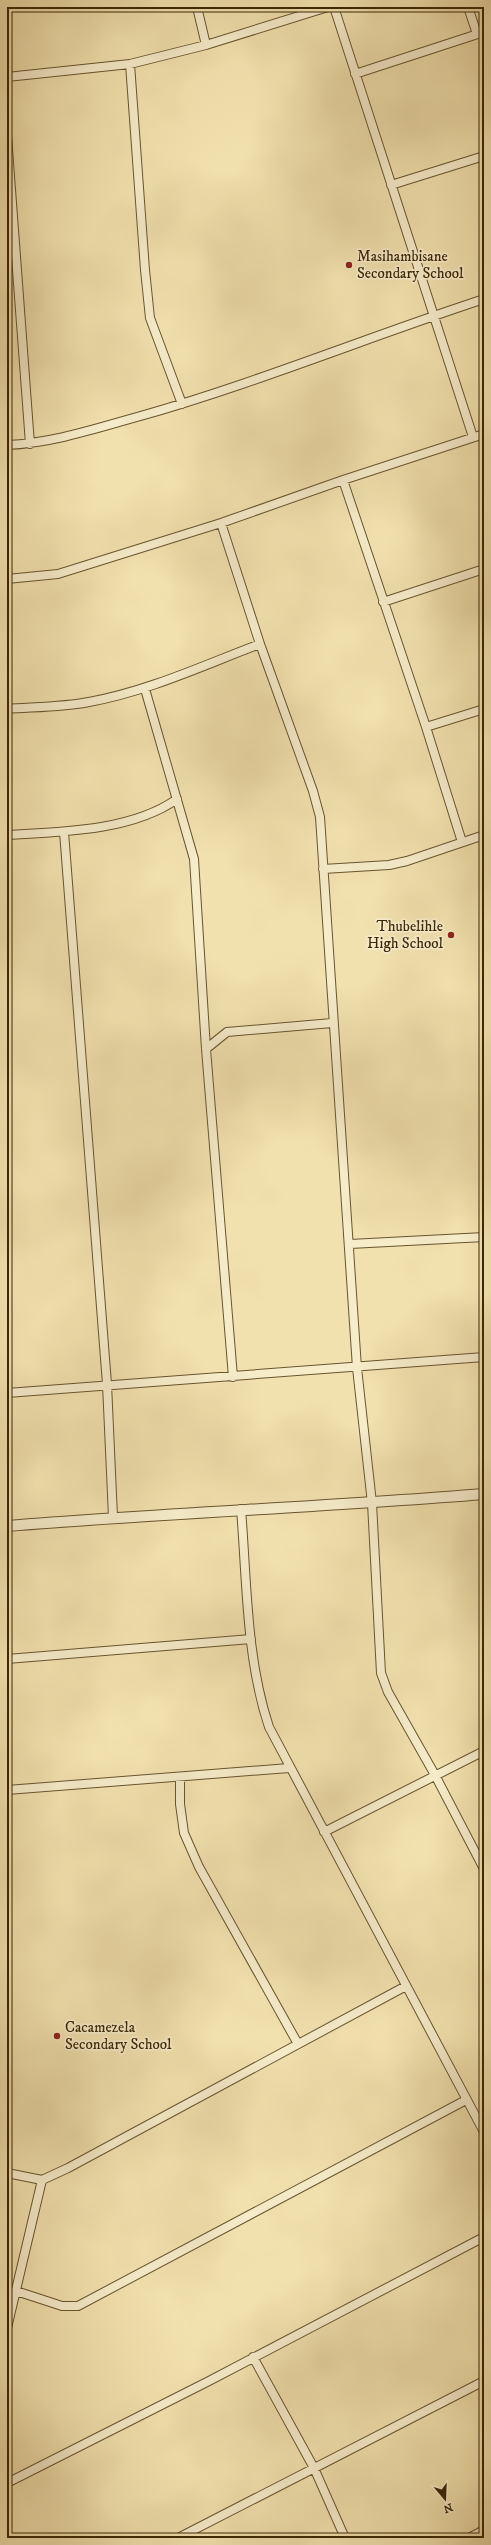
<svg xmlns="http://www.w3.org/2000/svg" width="491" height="2545" font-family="'IM FELL DW Pica',serif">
	<rect width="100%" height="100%" fill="#f1e1ae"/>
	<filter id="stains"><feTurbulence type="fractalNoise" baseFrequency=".005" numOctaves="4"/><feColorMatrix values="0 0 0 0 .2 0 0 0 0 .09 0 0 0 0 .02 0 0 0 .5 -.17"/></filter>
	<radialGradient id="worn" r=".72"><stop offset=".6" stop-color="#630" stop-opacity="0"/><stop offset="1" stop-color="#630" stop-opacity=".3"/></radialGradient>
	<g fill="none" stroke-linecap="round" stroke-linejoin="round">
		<!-- minor casing -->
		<g stroke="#68552f" stroke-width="10">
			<path id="minor" d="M197,7L206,45
				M334,7L473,437
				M468,7L477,34
				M130,64L145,270L150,318L182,404
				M355,74L484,32
				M7,77L130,64L206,45L328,7
				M7,136L30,444
				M391,185L484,156
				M7,445C52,443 94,429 137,417C254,384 368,337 484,299
				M343,480L426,727L462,842
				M221,523L260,644L313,791L320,817L357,1368L372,1503L381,1673L388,1692L435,1775L484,1869
				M7,579L58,574L221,523L343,480L484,434
				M383,602L484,569
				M145,689L194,859L206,1049L233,1377
				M7,709C34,707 63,707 89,702C149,691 204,665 260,644
				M426,727L484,709
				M64,832L107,1384L113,1517
				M7,835C61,832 132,831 177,799
				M323,869L389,865L407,861L484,835
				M206,1049L227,1032L332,1023
				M350,1244L484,1237
				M7,1393L484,1357
				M241,1509C247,1582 246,1658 269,1727L484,2132
				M7,1659L251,1639
				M180,1778V1804L184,1833L199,1867L298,2044
				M7,1790L289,1768
				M324,1832L484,1751
				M7,2173L42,2180L68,2168L406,1986
				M16,2291L62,2306H78L466,2100
				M7,2328L42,2180
				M253,2357L314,2468L345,2538
				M7,2483L209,2381L484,2237
				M178,2538L484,2381
				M469,2538L484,2530"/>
		</g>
		<!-- tertiary casing -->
		<g stroke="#68552f" stroke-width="12">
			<path id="tertiary" d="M7,1526C166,1513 325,1507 484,1494"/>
		</g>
		<!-- minor -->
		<use href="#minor" stroke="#f6ecca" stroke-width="8"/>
		<!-- tertiary -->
		<use href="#tertiary" stroke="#f6ecca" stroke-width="10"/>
	</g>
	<!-- markers -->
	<g fill="#8f2418" stroke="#f6ecca" stroke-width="1.5">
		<circle cx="349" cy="265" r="4"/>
		<circle cx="451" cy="935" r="4"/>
		<circle cx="57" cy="2036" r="4"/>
	</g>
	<g text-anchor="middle" stroke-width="3.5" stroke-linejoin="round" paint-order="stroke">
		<!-- poi labels -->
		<g font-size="15" fill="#3b2605" stroke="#f6ecca" text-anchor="start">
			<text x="357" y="261">Masihambisane<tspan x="357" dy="17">Secondary School</tspan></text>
			<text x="443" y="931" text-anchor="end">Thubelihle<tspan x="443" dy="17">High School</tspan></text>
			<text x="65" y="2032">Cacamezela<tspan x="65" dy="17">Secondary School</tspan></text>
		</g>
	</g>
	<!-- margin -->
	<rect width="491" height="2545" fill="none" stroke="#f1e1ae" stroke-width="24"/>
	<rect x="8" y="8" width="475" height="2529" fill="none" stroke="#3b2605" stroke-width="2"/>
	<rect x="12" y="12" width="467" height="2521" fill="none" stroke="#3b2605"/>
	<!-- north arrow -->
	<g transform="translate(445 2499) rotate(161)" stroke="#f6ecca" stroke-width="3" paint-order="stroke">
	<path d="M0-3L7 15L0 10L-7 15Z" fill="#3b2605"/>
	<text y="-6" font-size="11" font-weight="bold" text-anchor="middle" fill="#3b2605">N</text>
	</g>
	<rect width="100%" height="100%" filter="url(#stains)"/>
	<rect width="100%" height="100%" fill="url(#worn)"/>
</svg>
